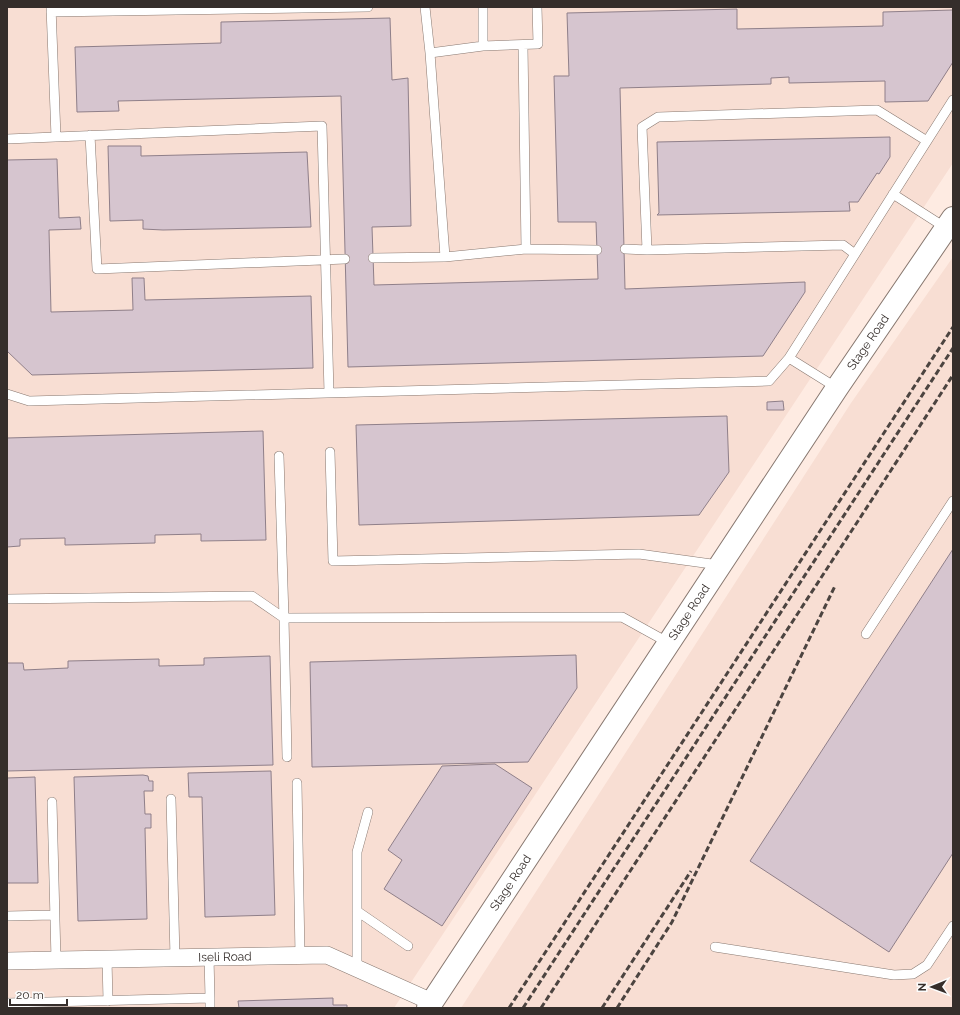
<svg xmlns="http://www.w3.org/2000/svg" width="960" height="1015" font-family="Raleway,sans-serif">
	<rect width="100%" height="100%" fill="#feebe2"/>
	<!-- built -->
	<path fill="#f8ded3" d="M7,7H953V163L394,1008H7Z
		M953,257V1008H461L851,403Z"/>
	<!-- building -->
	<path fill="#d6c5cf" stroke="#8f7f89" d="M737,9V29L883,26V12L953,10V62L928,101L885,102V81L789,83V77L771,78V84L620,88L625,289L805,282V292L763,356L348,367L341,96L118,101L119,111L77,112L75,47L221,43V22L390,18L392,80L408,78L411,226L372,227L374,285L598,279L596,222H558L554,76H569L567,13Z
		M890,137V157L879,174L877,173L858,202H849L850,211L657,215L659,213L657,142Z
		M108,146H141V156L307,152L311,227L163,230L143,229V220L110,221Z
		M57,159L59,218L80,217L81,229L49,230L51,312L133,310L132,278H144L145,300L311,296L313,368L32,375L7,351V160Z
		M783,401L784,410H767V402Z
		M727,416L729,472L699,515L359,525L356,425Z
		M263,431L266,540L201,541V534L155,535V543L65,545V538L20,539V546L7,547V438Z
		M953,549V853L889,952L750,861Z
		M576,655L577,688L528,762L312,767L310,662Z
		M270,656L273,765L7,771V663H23L24,670L68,668V661L159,659V666L204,665V658Z
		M495,764L532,788L442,926L384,889L402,860L388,850L442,766Z
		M271,771L275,915L205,917L202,797H189L188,773Z
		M143,775L148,776L149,781H153V791H144L145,814H151V828H145L147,919L78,921L74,777Z
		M35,777L38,883H7V778Z
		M333,998V1005H347V1008H239L238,1001Z"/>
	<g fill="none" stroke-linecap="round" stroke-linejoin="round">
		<!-- lane casing -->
		<g stroke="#887870" stroke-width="10">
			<path id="lane" d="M51,7L56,137
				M425,7L430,53L483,46V7
				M51,12L368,7
				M483,46L538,44L537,7
				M430,53L445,257L526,249L523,46
				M90,135L97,269L345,259
				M7,139L322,126L329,393
				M893,194L946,228
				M526,249L597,250
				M625,249L647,250
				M855,254L843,245L647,250L642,127L658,117L877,110L927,141
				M373,258L445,257
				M789,358L837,388
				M7,394L29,401L769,381L789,358L953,100
				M330,452L333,561L639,554L719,565
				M279,456L284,618L622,617L669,643
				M7,599L252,596L284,618L287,757
				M866,634L953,501
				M297,783L300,956
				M171,799L175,958
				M52,802L56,960
				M357,911L408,946
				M7,916L54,915
				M715,947L894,975L913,974L927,965L953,926
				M209,957L210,998
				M107,959L108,1001
				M357,968V852L368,812
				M7,1003L210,998V1008"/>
		</g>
		<!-- street casing -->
		<g stroke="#887870" stroke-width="18">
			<g id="street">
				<path id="s1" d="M7,961L327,955L432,1002"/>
			</g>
		</g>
		<!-- secondary casing -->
		<g stroke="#887870" stroke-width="24">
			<g id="secondary">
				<path id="s2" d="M428,1008L837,388L953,218"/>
			</g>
		</g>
		<!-- lane -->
		<use href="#lane" stroke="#fff" stroke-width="9"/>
		<!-- street -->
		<use href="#street" stroke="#fff" stroke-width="17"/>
		<!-- secondary -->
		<use href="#secondary" stroke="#fff" stroke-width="22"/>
		<!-- rail -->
		<path stroke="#4c4440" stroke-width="3" stroke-dasharray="6 3" stroke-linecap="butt" d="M509,1008L953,327
			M523,1008L953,348
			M541,1008L953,375
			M602,1008L691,871
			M617,1008L672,922L835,586"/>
	</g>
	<g text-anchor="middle" stroke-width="3" stroke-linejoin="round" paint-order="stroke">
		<!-- street labels -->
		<g font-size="12" fill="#352e2b" stroke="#fcfcfc">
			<text dy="4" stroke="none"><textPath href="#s2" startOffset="798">Stage Road</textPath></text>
			<text dy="4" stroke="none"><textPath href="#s2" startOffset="474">Stage Road</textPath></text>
			<text dy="4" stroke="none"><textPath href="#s2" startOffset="150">Stage Road</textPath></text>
			<text dy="4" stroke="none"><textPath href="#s1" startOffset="218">Iseli Road</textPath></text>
		</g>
	</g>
	<!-- border -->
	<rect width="960" height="1015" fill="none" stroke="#352e2b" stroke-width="16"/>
	<!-- north arrow -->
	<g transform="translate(932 987) rotate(269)" stroke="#fcfcfc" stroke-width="3" paint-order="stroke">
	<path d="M0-3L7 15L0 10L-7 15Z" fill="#352e2b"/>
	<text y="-6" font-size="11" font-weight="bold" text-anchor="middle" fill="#352e2b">N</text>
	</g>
	<!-- scale -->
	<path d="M10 999v6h57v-6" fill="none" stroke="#352e2b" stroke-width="2"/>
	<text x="16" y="999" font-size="12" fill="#352e2b" stroke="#fcfcfc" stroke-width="3" paint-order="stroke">20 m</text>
</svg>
